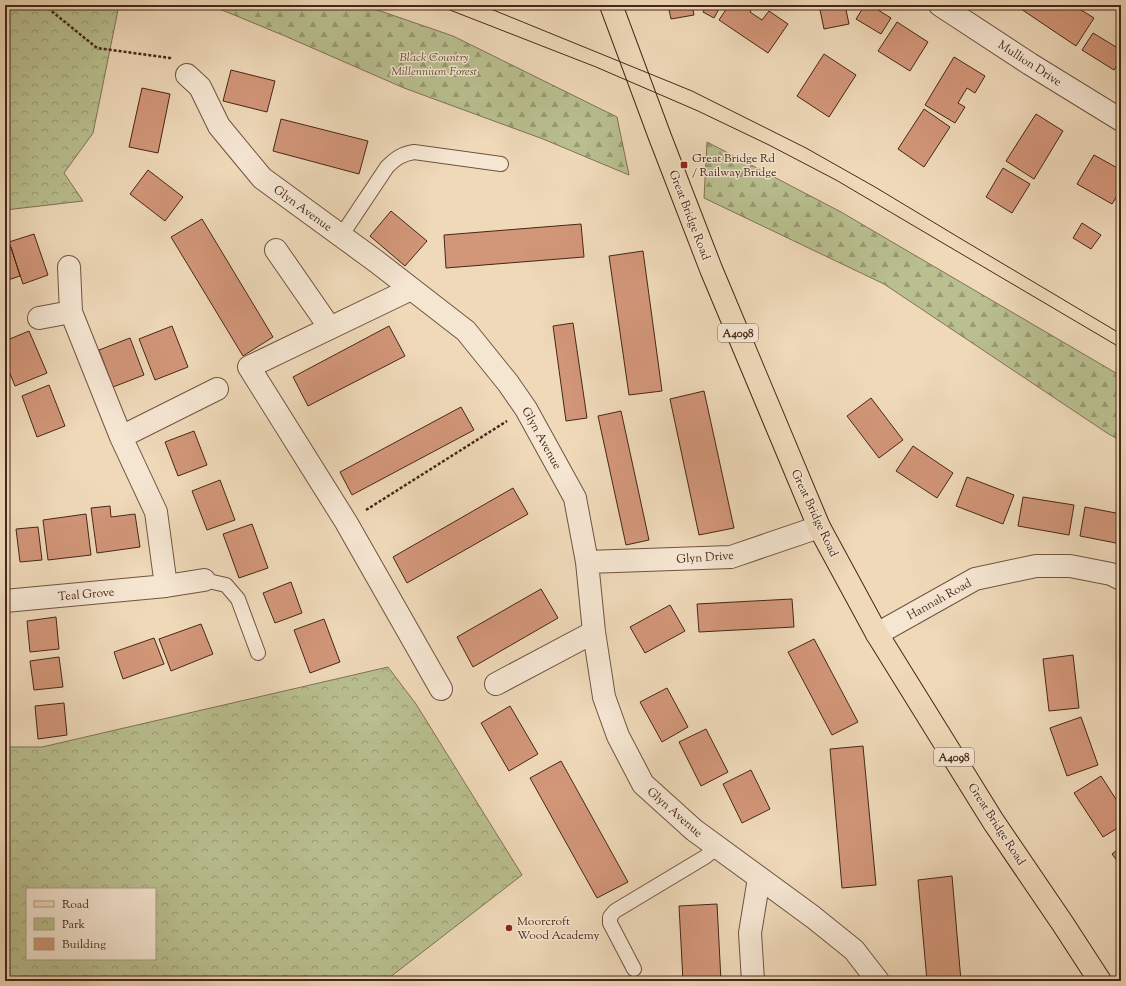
<svg xmlns="http://www.w3.org/2000/svg" width="1126" height="986" font-family="'Sorts Mill Goudy',serif">
	<defs>
		<pattern id="forest-firs" width="22" height="20" patternUnits="userSpaceOnUse"><rect width="22" height="20" fill="#b9bf8f"/><path d="M5 1l3.5 6h-7zM16 11l3.5 6h-7z" fill="#989b74"/></pattern>
		<pattern id="park-crowns" width="20" height="18" patternUnits="userSpaceOnUse"><rect width="20" height="18" fill="#b9bf8f"/><path d="M2 6a3 3 0 1 1 6 0M12 15a3 3 0 1 1 6 0" fill="none" stroke="#989b74"/></pattern>
	</defs>
	<rect width="100%" height="100%" fill="#efd9b9"/>
	<filter id="stains"><feTurbulence type="fractalNoise" baseFrequency=".005" numOctaves="4"/><feColorMatrix values="0 0 0 0 .2 0 0 0 0 .09 0 0 0 0 .02 0 0 0 .5 -.17"/></filter>
	<radialGradient id="worn" r=".72"><stop offset=".6" stop-color="#630" stop-opacity="0"/><stop offset="1" stop-color="#630" stop-opacity=".3"/></radialGradient>
	<!-- forest -->
	<path fill="url(#forest-firs)" stroke="#807254" d="M210,5H363L453,36L617,117L629,175L543,139L404,88L285,36Z
		M707,142L841,212L1121,376V441L1107,433L884,284L704,198Z"/>
	<!-- park -->
	<path fill="url(#park-crowns)" stroke="#807254" fill-rule="evenodd" d="M5,5H119L93,133L64,173L83,201L5,210Z
		M388,667L416,704L522,875L385,981H11L5,967V747H42ZM27,889H155V959H27Z"/>
	<!-- building -->
	<path fill="#d29679" stroke="#472618" d="M668,5H692L694,15L671,19Z
		M707,5H721L714,18L703,12Z
		M729,5H754L750,12L762,20L769,11L788,24L768,53L719,20Z
		M819,5H845L849,24L824,29Z
		M865,5H870L891,18L881,34L856,19Z
		M1023,5H1073L1094,18L1076,46L1021,9Z
		M897,22L928,42L910,71L878,51Z
		M1093,33L1121,50V59L1114,70L1082,50Z
		M824,54L856,75L829,117L797,96Z
		M954,57L985,76L975,93L967,88L958,103L965,107L955,123L925,105Z
		M231,70L275,81L267,112L223,101Z
		M142,88L170,94L158,153L129,147Z
		M924,109L950,127L924,167L898,149Z
		M1036,114L1063,131L1034,179L1006,161Z
		M281,119L368,141L359,174L273,151Z
		M1094,155L1121,170V189L1112,204L1077,184Z
		M1003,168L1030,184L1012,213L986,197Z
		M148,170L183,197L165,221L130,194Z
		M391,211L427,241L405,266L370,236Z
		M202,219L273,337L243,356L171,237Z
		M1082,223L1101,235L1091,249L1073,238Z
		M581,224L584,257L446,268L444,235Z
		M34,234L48,275L23,284L9,242Z
		M11,247L20,276L5,281V249Z
		M643,251L662,391L629,395L609,256Z
		M573,323L587,418L566,421L553,326Z
		M172,326L188,367L155,380L139,339Z
		M389,326L405,356L308,406L293,377Z
		M29,331L47,373L15,386L5,361V341Z
		M130,338L144,375L113,387L99,350Z
		M49,385L65,426L37,437L22,396Z
		M704,391L734,528L699,535L670,399Z
		M871,398L903,440L879,458L847,416Z
		M461,407L474,430L352,495L340,472Z
		M621,411L649,540L626,545L598,416Z
		M194,431L207,465L178,476L165,442Z
		M913,446L953,473L937,498L896,471Z
		M967,477L1014,495L1003,524L956,506Z
		M220,480L235,520L207,530L192,491Z
		M513,488L528,514L407,583L393,557Z
		M1023,497L1074,505L1069,535L1018,526Z
		M110,506L111,517L135,514L140,547L97,553L91,508Z
		M1085,507L1121,514V544L1080,536Z
		M86,514L91,555L48,560L43,520Z
		M252,524L268,568L239,578L223,534Z
		M38,527L42,560L20,562L16,529Z
		M291,582L302,613L275,623L263,593Z
		M541,589L558,618L473,667L457,637Z
		M792,599L794,627L699,632L697,604Z
		M670,605L685,631L645,653L630,627Z
		M56,617L59,649L30,652L27,621Z
		M324,619L340,662L310,673L294,630Z
		M201,624L213,654L171,671L159,639Z
		M154,638L164,664L123,679L114,652Z
		M814,639L858,722L832,735L788,652Z
		M1073,655L1079,708L1049,711L1043,659Z
		M59,657L63,687L34,690L30,661Z
		M667,688L688,727L662,742L640,702Z
		M64,703L67,735L38,739L35,706Z
		M510,706L538,754L509,771L481,723Z
		M1081,717L1098,765L1067,776L1050,728Z
		M706,729L728,772L701,786L679,742Z
		M863,746L876,885L842,888L830,749Z
		M561,761L628,882L597,898L530,778Z
		M751,770L770,809L742,823L723,784Z
		M1101,776L1121,807V826L1103,837L1074,793Z
		M1121,847V866L1112,854Z
		M952,876L961,981H927L918,880Z
		M717,904L721,981H683L679,906Z"/>
	<g fill="none" stroke-linecap="round" stroke-linejoin="round">
		<!-- lane casing -->
		<g stroke="#715340" stroke-width="16">
			<path id="lane" d="M341,236L387,167C396,158 402,154 414,152L501,164
				M204,580L226,585L238,599L258,653
				M634,969L610,923V917L615,911L705,857L718,847"/>
		</g>
		<!-- street casing -->
		<g stroke="#715340" stroke-width="24">
			<path id="street" d="M940,5L1030,64L1121,120
				M187,75L200,87L219,126L262,178L377,262L466,331L508,383L526,409L575,498L587,562L594,632L604,697L618,736L643,784L694,830L813,917L854,950L878,981
				M276,250L330,328
				M69,267L71,312
				M411,289L249,367L346,522L441,689
				M39,318L71,312L121,437L156,512L166,586
				M121,437L217,389
				M587,562L731,557L819,527
				M5,601L166,586L204,580
				M877,634L975,579L1036,566H1070L1111,574L1121,579
				M496,684L594,632
				M753,981L750,933L759,878"/>
		</g>
		<!-- primary casing -->
		<g stroke="#472618" stroke-width="24">
			<path id="primary" d="M611,5L660,137L711,269L819,527L877,634L993,821L1063,924L1100,981"/>
		</g>
		<!-- path -->
		<path stroke="#472618" stroke-width="2.5" stroke-dasharray="3 2" stroke-linecap="butt" d="M44,5L97,48L170,58L171,59
			M366,510L507,421"/>
		<!-- lane -->
		<use href="#lane" stroke="#f5e6d2" stroke-width="14"/>
		<!-- street -->
		<use href="#street" stroke="#f5e6d2" stroke-width="22"/>
		<!-- primary -->
		<use href="#primary" stroke="#efd9b9" stroke-width="22"/>
		<!-- tram -->
		<path stroke="#472618" stroke-width="1" d="M437,5L596,67L698,111L769,145L836,180L1121,348
			M481,5L692,91L806,148L875,187L958,237L1121,334"/>
	</g>
	<!-- markers -->
	<g fill="#8f2418" stroke="#f5e6d2" stroke-width="1.5">
		<rect x="680" y="161" width="8" height="8" rx="2"/>
		<circle cx="509" cy="928" r="4"/>
	</g>
	<g text-anchor="middle" stroke-width="3" stroke-linejoin="round" paint-order="stroke">
		<!-- shield labels -->
		<g fill="#f5e6d2" stroke="#7b6050" stroke-width="1">
			<rect x="718" y="324" width="40" height="18" rx="3"/>
			<rect x="934" y="748" width="40" height="18" rx="3"/>
		</g>
		<g font-size="11" font-weight="bold" fill="#472618">
			<text x="738" y="337">A4098</text>
			<text x="954" y="761">A4098</text>
		</g>
		<!-- park labels -->
		<g font-size="12" font-style="italic" fill="#644c36" stroke="#f5e6d2">
			<text x="434" y="61">Black Country<tspan x="434" dy="14">Millennium Forest</tspan></text>
		</g>
		<!-- street labels -->
		<g font-size="12" fill="#472618" stroke="#f5e6d2">
			<text transform="translate(1030 63) rotate(33)" y="4">Mullion Drive</text>
			<text transform="translate(303 208) rotate(36)" y="4">Glyn Avenue</text>
			<text transform="translate(690 215) rotate(69)" y="4">Great Bridge Road</text>
			<text transform="translate(542 438) rotate(61)" y="4">Glyn Avenue</text>
			<text transform="translate(815 513) rotate(65)" y="4">Great Bridge Road</text>
			<text transform="translate(705 557) rotate(-4)" y="4">Glyn Drive</text>
			<text transform="translate(86 594) rotate(-5)" y="4">Teal Grove</text>
			<text transform="translate(939 599) rotate(-29)" y="4">Hannah Road</text>
			<text transform="translate(675 812) rotate(41)" y="4">Glyn Avenue</text>
			<text transform="translate(997 824) rotate(57)" y="4">Great Bridge Road</text>
		</g>
		<!-- poi labels -->
		<g font-size="12" fill="#472618" stroke="#f5e6d2" text-anchor="start">
			<text x="692" y="162">Great Bridge Rd<tspan x="692" dy="14">/ Railway Bridge</tspan></text>
			<text x="517" y="925">Moorcroft<tspan x="517" dy="14">Wood Academy</tspan></text>
		</g>
	</g>
	<!-- margin -->
	<rect width="1126" height="986" fill="none" stroke="#efd9b9" stroke-width="20"/>
	<rect x="6" y="6" width="1114" height="974" fill="none" stroke="#472618" stroke-width="2"/>
	<rect x="10" y="10" width="1106" height="966" fill="none" stroke="#472618"/>
	<!-- legend -->
	<rect x="26" y="888" width="130" height="72" fill="#f5e6d2" stroke="#af9988"/>
	<rect x="34" y="901" width="20" height="6" fill="#efd9b9" stroke="#af9988"/>
	<text x="62" y="908" font-size="12" fill="#472618">Road</text>
	<rect x="34" y="918" width="20" height="12" fill="url(#park-crowns)" stroke="#af9988"/>
	<text x="62" y="928" font-size="12" fill="#472618">Park</text>
	<rect x="34" y="938" width="20" height="12" fill="#d29679" stroke="#af9988"/>
	<text x="62" y="948" font-size="12" fill="#472618">Building</text>
	<rect width="100%" height="100%" filter="url(#stains)"/>
	<rect width="100%" height="100%" fill="url(#worn)"/>
</svg>
